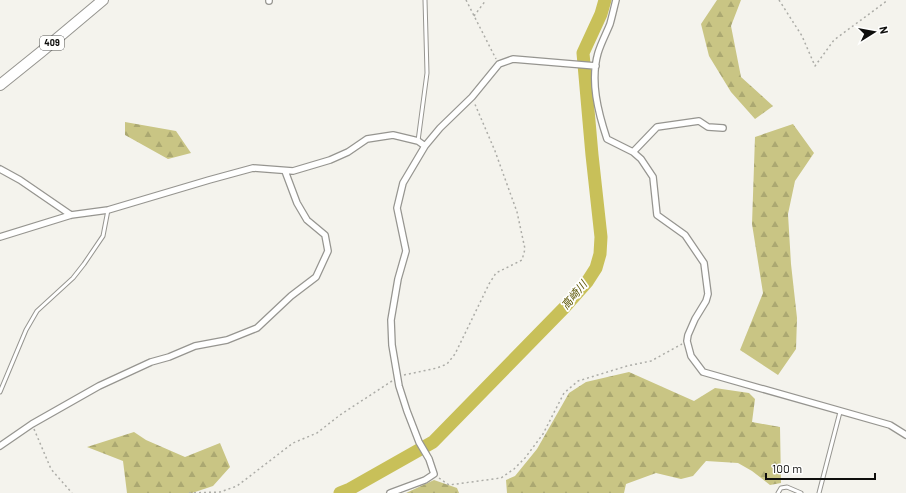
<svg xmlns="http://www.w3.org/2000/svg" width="906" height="493" font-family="Barlow,'Noto Sans JP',sans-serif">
	<defs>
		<pattern id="forest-firs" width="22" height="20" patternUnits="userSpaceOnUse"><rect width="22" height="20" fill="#c9c584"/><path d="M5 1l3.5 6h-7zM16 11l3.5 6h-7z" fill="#aba871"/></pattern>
	</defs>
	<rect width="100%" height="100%" fill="#f4f3ed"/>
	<!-- forest -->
	<path fill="url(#forest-firs)" d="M717,0H741L731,26L741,77L773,106L755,119L731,92L709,56L701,24Z
		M125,122L176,131L191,153L168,159L125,135Z
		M793,124L814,153L795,181L788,214L791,264L797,318L796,349L778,375L740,350L763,293L752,224L755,137Z
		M629,372L694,401L715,388L749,393L755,399L752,422L780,427L781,483L770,485L752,471L738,463L706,461L693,476L681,479L656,473L626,484L624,493H507L506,480L515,476L537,449L569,393L586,382Z
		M134,432L146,440L185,457L220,443L230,467L213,486L192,493H127L123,461L87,447Z
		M434,480L457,488L459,493H406Z"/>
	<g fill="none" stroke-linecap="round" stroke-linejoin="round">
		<!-- river -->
		<path stroke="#c8c059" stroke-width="13" d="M340,493L350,489L433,442L564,308L587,282L596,268L600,254L601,237L592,155L583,53L601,14L605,0"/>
		<!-- lane casing -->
		<g stroke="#969590" stroke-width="5">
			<path id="lane" d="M418,141L427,73L425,0
				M0,392L26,330L37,311L73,278L84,264L103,236L108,210
				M778,493L781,488L787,487L801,493
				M819,493L840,412"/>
		</g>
		<!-- street casing -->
		<g stroke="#969590" stroke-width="8">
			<path id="street" d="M616,0C614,8 612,17 610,24C606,34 601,43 598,53C590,81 598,112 607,139L633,152L641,159L653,177L657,215L685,235L704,263L708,294L706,301L695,319L688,335L687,341L691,356L703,372L890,425L906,435
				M269,1V0
				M633,152L657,127L699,121L708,127L723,128
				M0,169L20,180L71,215
				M0,237L71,215L108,210L209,180L253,168L293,171L330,160L348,152L367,139L393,135L418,141L425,146
				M0,446L32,424L99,386L151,362L169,357L195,346L227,340L257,328L291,296L316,277L328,251L325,235L307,220L297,203L285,171
				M390,493L425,480L434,474L429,459L419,442L407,411L399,386L392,345L391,320L398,279L406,251L397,208L403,183L425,146L440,128L472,97L499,64L513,59L596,66"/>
		</g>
		<!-- highway casing -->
		<g stroke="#969590" stroke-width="12">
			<path id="highway" d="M0,85L41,52L103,0"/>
		</g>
		<!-- path -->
		<path stroke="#acaca7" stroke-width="1.5" stroke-dasharray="2 3" stroke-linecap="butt" d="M466,0L496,59
			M779,0L802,36L815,66L834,40L888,0
			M474,16L486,0
			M404,375L437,368L447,364L455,354L489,284L496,273L522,260L525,249L517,212L495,151L474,102
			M34,429L51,469L72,493
			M439,478L449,485L501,478L514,469L525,458L543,434L564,393L578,381L627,366L651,361L682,344
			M189,493L220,492L237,486L293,443L317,433L340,415L392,381"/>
		<!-- lane -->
		<use href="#lane" stroke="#fff" stroke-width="3"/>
		<!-- street -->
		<use href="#street" stroke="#fff" stroke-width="5.5"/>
		<!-- highway -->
		<use href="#highway" stroke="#fff" stroke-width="10"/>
	</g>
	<g text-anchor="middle" stroke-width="3.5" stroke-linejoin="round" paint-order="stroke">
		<!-- shield labels -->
		<rect fill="#fffffe" stroke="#565655" stroke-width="1" x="40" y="36" width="24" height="14" rx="3"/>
		<g font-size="9" font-weight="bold" fill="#0e0e0c">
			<text x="52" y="46">409</text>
		</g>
		<!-- water labels -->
		<g font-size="11" font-style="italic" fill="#5d5706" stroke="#fffffe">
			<text transform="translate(574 295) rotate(-50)" y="4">高崎川</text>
		</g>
	</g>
	<!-- north arrow -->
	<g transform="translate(874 32) rotate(79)" stroke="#fffffe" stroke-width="3" paint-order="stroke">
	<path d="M0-3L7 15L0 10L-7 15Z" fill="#0e0e0c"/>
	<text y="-6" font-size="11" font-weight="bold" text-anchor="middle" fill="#0e0e0c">N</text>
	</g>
	<!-- scale -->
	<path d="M766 473v6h109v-6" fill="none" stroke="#0e0e0c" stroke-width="2"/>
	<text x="772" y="473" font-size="12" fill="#0e0e0c" stroke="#fffffe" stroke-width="3" paint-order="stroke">100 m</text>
</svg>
